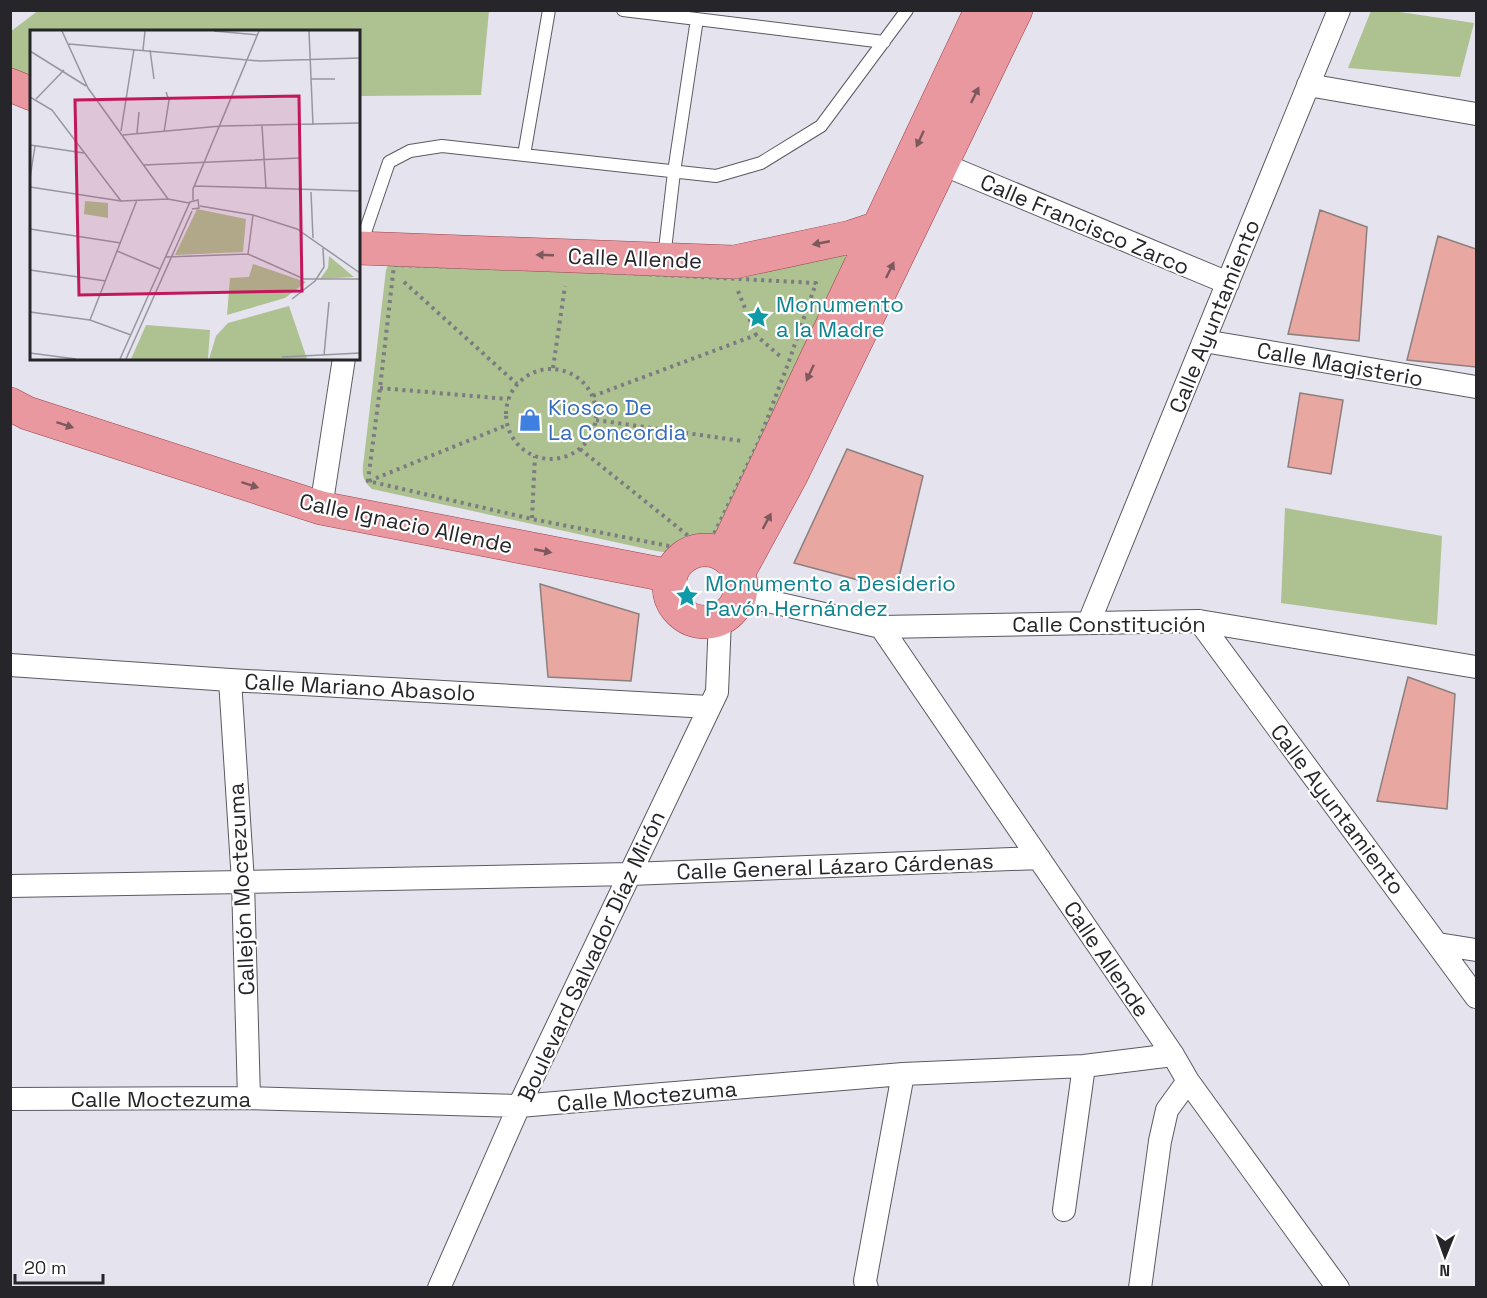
<svg xmlns="http://www.w3.org/2000/svg" width="1487" height="1298" font-family="'Space Grotesk',sans-serif">
	<rect width="100%" height="100%" fill="#e4e3ee"/>
	<!-- green -->
	<path fill="#adc191" d="M39,10L489,11L481,95L359,96L358,32H32L31,78L11,71L10,32Z
		M1371,11H1393L1474,23L1460,77L1348,68Z
		M843,254L846,258L709,552L694,556L656,551L372,489C361,480 362,471 364,458L386,270L389,263Z
		M1285,508L1442,536L1437,625L1281,603Z"/>
	<!-- building -->
	<path fill="#e8a7a0" stroke="#8b7f7e" stroke-width="1.5" d="M1320,210L1367,227L1359,341L1288,334Z
		M1438,236L1476,249V367L1407,360Z
		M1300,393L1343,400L1331,474L1288,467Z
		M847,449L923,476L896,590L794,563Z
		M540,584L639,614L631,681L548,677Z
		M1408,677L1455,694L1447,809L1377,801Z"/>
	<g fill="none" stroke-linecap="round" stroke-linejoin="round">
		<!-- service casing -->
		<g stroke="#5b5a63" stroke-width="14">
			<path id="service" d="M623,10L884,42
				M524,155L549,10
				M360,247L389,162L410,151L442,146L716,176L761,163L821,126L907,10
				M664,258L674,172L697,19"/>
		</g>
		<!-- minor casing -->
		<g stroke="#5b5a63" stroke-width="24">
			<path id="minor" d="M1308,85L1476,114
				M942,164L1228,283
				M1204,341L1476,387
				M321,508L344,358
				M741,595L881,627L1199,621L1476,667
				M1199,621L1476,997
				M1089,622L1339,10
				M881,627L1173,1055L1188,1081L1338,1288
				M10,665L230,680L709,707
				M230,680L243,882L249,1098
				M10,886L243,882L630,874L1039,858
				M1438,944L1476,950
				M10,1099L249,1098L519,1106L903,1074L1084,1066L1173,1055
				M1064,1210L1084,1066
				M439,1288L519,1106L717,692L720,619
				M867,1288L865,1281L903,1074
				M1140,1288L1160,1141L1167,1110L1188,1081"/>
		</g>
		<!-- primary casing -->
		<g stroke="#9a434b" stroke-width="34">
			<path id="primary" d="M10,85L32,94
				M358,248L734,262L851,237L878,228L891,234
				M10,404L27,413L321,508L671,576
				M669 586a36 36 0 1 1 72 0a36 36 0 1 1-72 0Z
				M724,554L981,10
				M739,572L791,476L1016,10"/>
		</g>
		<!-- path -->
		<path stroke="#7c7b82" stroke-width="4" stroke-dasharray="3 4.5" stroke-linecap="butt" d="M394,265L568,270L816,283L788,364L758,443L714,534L699,545L679,548L532,519L368,481L380,388Z
			M404,282L517,384
			M738,291L756,335
			M553,368L565,286
			M506 414a45 45 0 1 1 90 0a45 45 0 1 1-90 0Z
			M380,388L508,399
			M593,396L756,335L782,358
			M596,420L742,441
			M580,449L696,542
			M369,481L507,425
			M532,518L535,456"/>
		<!-- service -->
		<use href="#service" stroke="#fff" stroke-width="12"/>
		<!-- minor -->
		<use href="#minor" stroke="#fff" stroke-width="22"/>
		<!-- primary -->
		<use href="#primary" stroke="#e8989e" stroke-width="33"/>
	</g>
	<!-- one-way arrows -->
	<defs><path id="oneway-solid" d="M-6-.8H1V-3.2L6.5 0L1 3.2V.8H-6Z" transform="scale(1.5)"/></defs>
	<g fill="#7d595e">
		<use href="#oneway-solid" transform="translate(975 95) rotate(-64)"/>
		<use href="#oneway-solid" transform="translate(920 139) rotate(115)"/>
		<use href="#oneway-solid" transform="translate(821 243) rotate(169)"/>
		<use href="#oneway-solid" transform="translate(545 255) rotate(-178)"/>
		<use href="#oneway-solid" transform="translate(890 270) rotate(-64)"/>
		<use href="#oneway-solid" transform="translate(810 373) rotate(115)"/>
		<use href="#oneway-solid" transform="translate(65 425) rotate(18)"/>
		<use href="#oneway-solid" transform="translate(250 485) rotate(18)"/>
		<use href="#oneway-solid" transform="translate(767 521) rotate(-62)"/>
		<use href="#oneway-solid" transform="translate(543 551) rotate(11)"/>
	</g>
	<!-- icons -->
	<defs>
		<g id="sight-bare" transform="scale(1.8)"><path d="M0-6L1.8-2.2L6-1.7L2.9 1.2L3.7 5.4L0 3.3L-3.7 5.4L-2.9 1.2L-6-1.7L-1.8-2.2Z" fill="#0f9aa8" stroke="#fff" stroke-width="2.5" paint-order="stroke"/></g>
		<g id="shop-bare" transform="scale(1.8)"><path d="M-5-2.5h2.3a2.7 3.5 0 0 1 5.4 0H5L5.5 6h-11ZM-1.5-2.5h3a1.5 2.3 0 0 0-3 0Z" fill="#3f7fe0" stroke="#fff" stroke-width="2.5" paint-order="stroke"/></g>
	</defs>
	<g fill-rule="evenodd">
		<use href="#sight-bare" x="758" y="317"/>
		<use href="#shop-bare" x="530" y="420"/>
		<use href="#sight-bare" x="687" y="596"/>
	</g>
	<g text-anchor="middle" stroke-width="4.5" stroke-linejoin="round" paint-order="stroke">
		<!-- street labels -->
		<g font-size="22" fill="#262529" stroke="#fff">
			<text transform="translate(1085 224) rotate(23)" y="8">Calle Francisco Zarco</text>
			<text transform="translate(635 258) rotate(2)" y="8">Calle Allende</text>
			<text transform="translate(1214 316) rotate(-68)" y="8">Calle Ayuntamiento</text>
			<text transform="translate(1340 364) rotate(10)" y="8">Calle Magisterio</text>
			<text transform="translate(406 523) rotate(12)" y="8">Calle Ignacio Allende</text>
			<text x="1109" y="632">Calle Constitución</text>
			<text transform="translate(360 687) rotate(3)" y="8">Calle Mariano Abasolo</text>
			<text transform="translate(1338 809) rotate(53)" y="8">Calle Ayuntamiento</text>
			<text transform="translate(835 866) rotate(-2)" y="8">Calle General Lázaro Cárdenas</text>
			<text transform="translate(241 889) rotate(-93)" y="8">Callejón Moctezuma</text>
			<text transform="translate(591 956) rotate(-65)" y="8">Boulevard Salvador Díaz Mirón</text>
			<text transform="translate(1107 959) rotate(56)" y="8">Calle Allende</text>
			<text transform="translate(647 1096) rotate(-5)" y="8">Calle Moctezuma</text>
			<text x="161" y="1107">Calle Moctezuma</text>
		</g>
		<!-- culture labels -->
		<g font-size="22" fill="#0d838f" stroke="#fff" text-anchor="start">
			<text x="776" y="312">Monumento<tspan x="776" dy="25">a la Madre</tspan></text>
			<text x="705" y="591">Monumento a Desiderio<tspan x="705" dy="25">Pavón Hernández</tspan></text>
		</g>
		<!-- shop labels -->
		<g font-size="22" fill="#366cbe" stroke="#fff" text-anchor="start">
			<text x="548" y="415">Kiosco De<tspan x="548" dy="25">La Concordia</tspan></text>
		</g>
	</g>
	<!-- overview -->
	<g transform="translate(30 30)">
		<rect width="330" height="330" fill="#e4e3ee"/>
		<path d="M55,171L78,173V188L54,184ZM167,179L216,189L213,222L145,225ZM299,226L324,247L290,249L298,238ZM223,234L276,252L255,268L197,285L200,248L219,247ZM259,276L277,329H179L186,306L198,293ZM116,295L180,300L178,329H101Z" fill="#adc191"/>
		<path fill="none" stroke="#98979f" stroke-width="1.5" d="M32,1L58,58L138,169M184,1L228,5M279,1L283,95M39,14L230,31L330,28M113,20L115,1M120,20L124,49M0,21L56,56M281,49H305M0,67L22,80L91,171M6,69L34,40M232,96L236,159M91,101L104,19M134,102L139,70L136,62M107,103L109,82M93,105L191,96L330,93M0,115L54,123M114,135L270,128M0,148L5,116M164,156L330,161M0,157L91,171L138,169L159,173M281,162L283,208M163,170V159L229,1M170,176L223,185L267,199L330,243M0,199L91,213M87,221L130,239M218,224L223,185M136,227L218,224L274,249H330M0,240L76,251M262,269L285,251L294,237L293,218M0,282L60,290L101,305M60,290L107,170M0,323L46,329M294,325L299,272M252,327L330,323M90,329L160,172L168,170L169,178L162,179M96,329L162,181"/>
		<path fill="#c2185b" fill-opacity="0.15" stroke="#c2185b" stroke-width="3" d="M269,66L272,261L49,265L45,70Z"/>
		<rect width="330" height="330" fill="none" stroke="#262529" stroke-width="3"/>
	</g>
	<!-- border -->
	<rect width="1487" height="1298" fill="none" stroke="#262529" stroke-width="24"/>
	<!-- north arrow -->
	<g transform="translate(1445 1256) rotate(181)" stroke="#ffffff" stroke-width="4.5" paint-order="stroke">
	<path d="M0-4.5L10 22L0 15L-10 22Z" fill="#262529"/>
	<text y="-9" font-size="16" font-weight="bold" text-anchor="middle" fill="#262529">N</text>
	</g>
	<!-- scale -->
	<path d="M15 1274v9h88v-9" fill="none" stroke="#262529" stroke-width="3"/>
	<text x="24" y="1274" font-size="18" fill="#262529" stroke="#ffffff" stroke-width="4.5" paint-order="stroke">20 m</text>
</svg>
